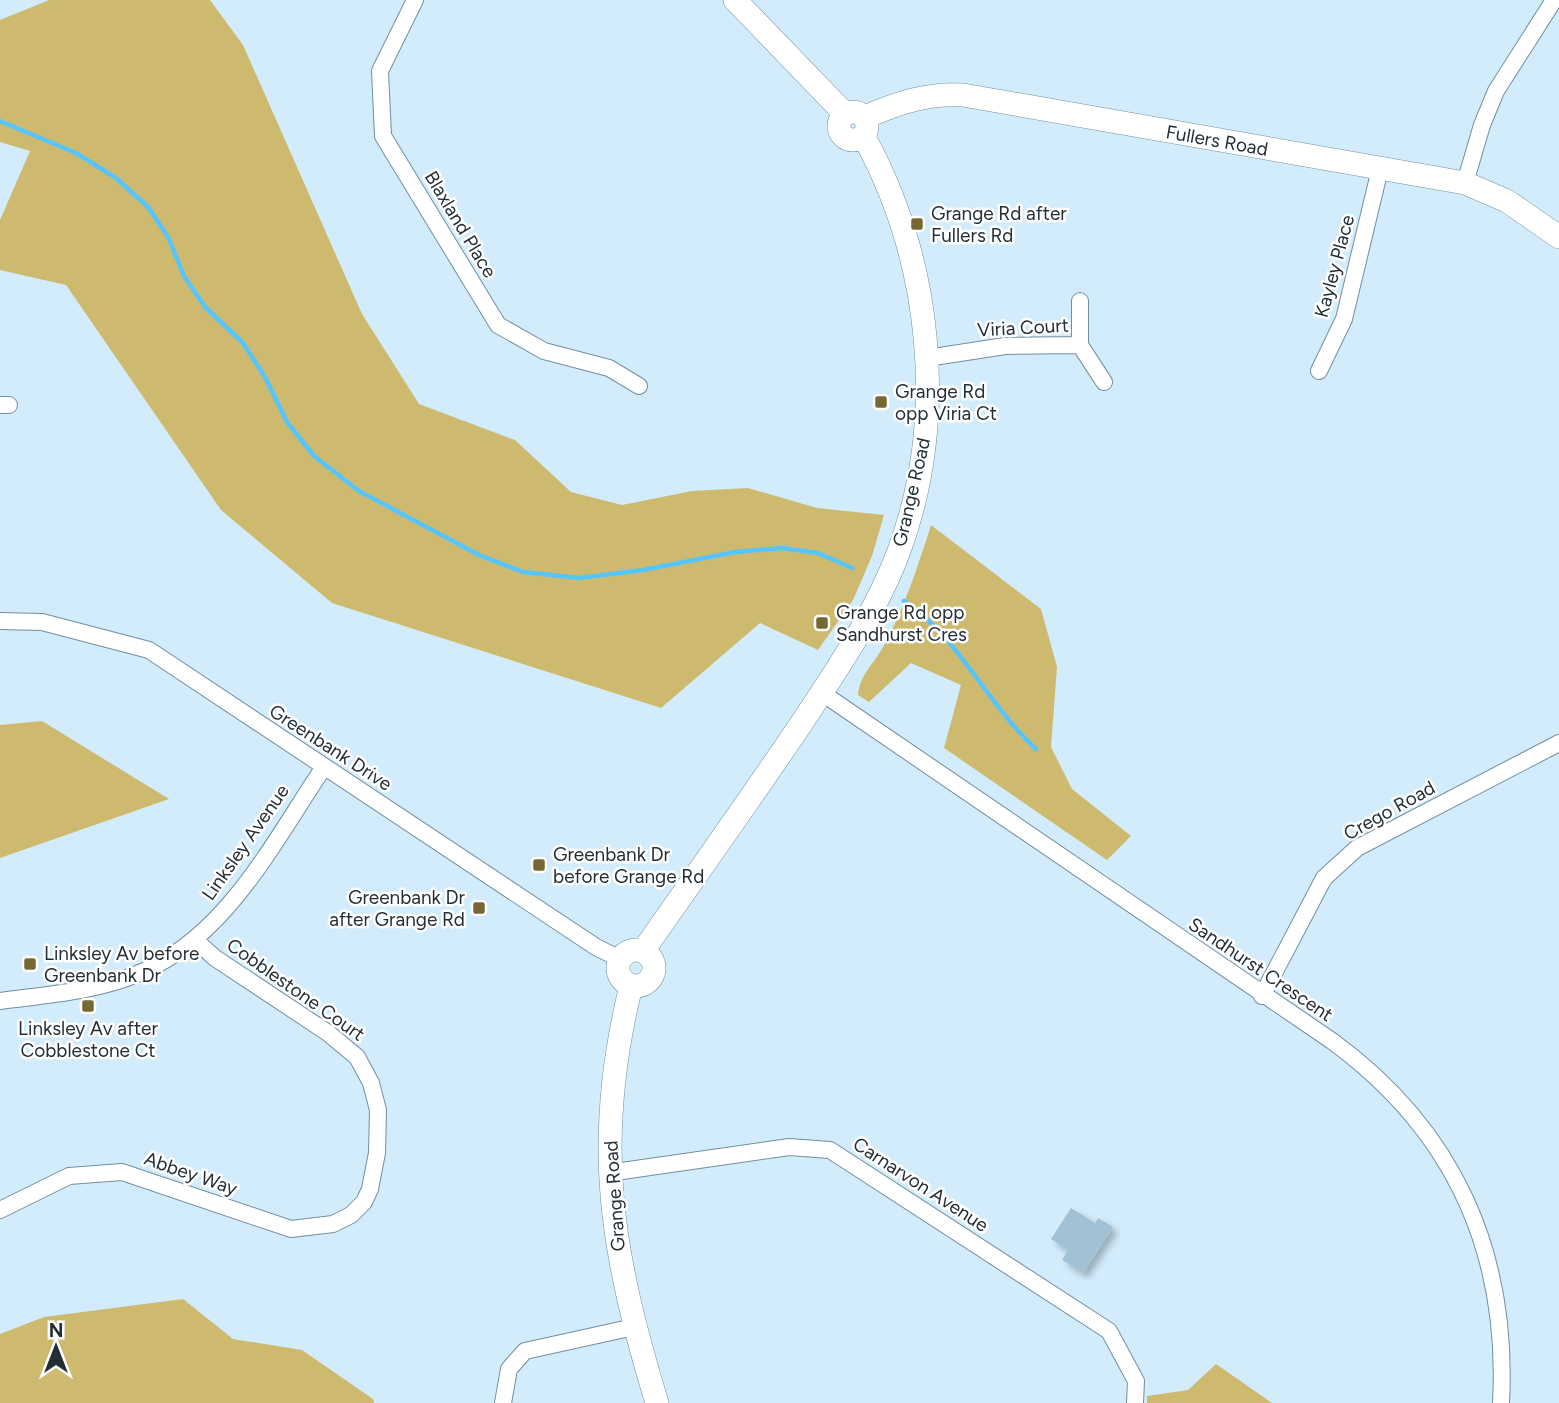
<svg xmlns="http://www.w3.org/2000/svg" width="1559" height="1403" font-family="Figtree,sans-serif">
	<defs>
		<filter id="shadow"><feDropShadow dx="5" dy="5" stdDeviation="3.5" flood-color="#0004"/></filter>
	</defs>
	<rect width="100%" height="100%" fill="#d2ecfc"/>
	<!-- green -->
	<path fill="#ceba6f" d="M49,0H210L243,45L362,314L419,404L515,440L571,492L622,505L692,491L748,488L817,508L884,515L872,556L853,600L818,650L760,623L661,708L332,603L221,510L66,285L0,270V220L30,151L0,142V20Z
		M931,525L1041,609L1057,667L1051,747L1072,789L1131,836L1107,860L944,748L961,685L911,663L869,702L858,695C860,674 874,664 883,647C904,609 918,566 931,525Z
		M42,721L169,799L0,858V725Z
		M183,1299L233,1339L302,1350L373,1399L374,1403H0V1334L44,1317Z
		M1216,1364L1272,1403H1147V1396L1188,1390Z"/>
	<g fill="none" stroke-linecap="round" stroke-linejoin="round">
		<!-- stream -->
		<path stroke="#56c5fd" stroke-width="4.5" d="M0,121L76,153L116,178L148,207L168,237L184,276L205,307L243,343L265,377L287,422L314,456L359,491L479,555L523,572L579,578L643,570L735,552L782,548L818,553L852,568
			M904,601C960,639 987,704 1036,749"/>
	</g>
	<!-- building -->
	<path fill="#a2c1d4" filter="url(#shadow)" d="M1071,1208L1095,1223L1098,1218L1113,1227L1083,1273L1062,1260L1068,1250L1051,1239Z"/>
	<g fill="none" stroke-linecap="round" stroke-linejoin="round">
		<!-- street casing -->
		<g stroke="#718fa1" stroke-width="18">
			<path id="street" d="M415,0L380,71L383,136L498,325L544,351L609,368L639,386
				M1465,183L1482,125L1496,91L1554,0
				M1080,345L1104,382
				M927,358L1005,346L1080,345V301
				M1319,371L1344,319L1380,169
				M0,405H9
				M0,621L42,622L149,650L596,947L620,959
				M822,693L1332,1041C1454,1130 1509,1253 1501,1403
				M1262,996L1324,878L1357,848L1559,743
				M0,1001C44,995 90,992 132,976C224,942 272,844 324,767
				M608,1173L789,1147L830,1150L1109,1331L1136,1381L1135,1403
				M0,1210L69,1176L122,1172L291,1229L333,1224L351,1215L364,1202L370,1189L377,1153L378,1110L371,1083L357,1057L328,1033L215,958L195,940
				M503,1403L509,1369L525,1351L634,1327"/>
		</g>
		<!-- secondary casing -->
		<g stroke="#718fa1" stroke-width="24">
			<path id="secondary" d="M735,0L845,114
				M839 126a14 14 0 1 1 28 0a14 14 0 1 1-28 0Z
				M865,117C898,103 927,93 963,95L1465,183L1507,201L1559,237
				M618 968a18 18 0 1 1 36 0a18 18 0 1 1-36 0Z
				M643,951C694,878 746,805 797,730C834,674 875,615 899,551C948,417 932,261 864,137
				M631,986C592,1143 611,1251 657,1403"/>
		</g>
		<!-- street -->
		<use href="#street" stroke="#fff" stroke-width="16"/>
		<!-- secondary -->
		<use href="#secondary" stroke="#fff" stroke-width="23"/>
	</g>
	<!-- markers -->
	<g fill="#756835" stroke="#fff" stroke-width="2.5">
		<rect x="910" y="217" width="14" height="14" rx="3.5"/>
		<rect x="874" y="395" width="14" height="14" rx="3.5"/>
		<rect x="815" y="616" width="14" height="14" rx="3.5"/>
		<rect x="532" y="858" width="14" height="14" rx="3.5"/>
		<rect x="472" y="901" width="14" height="14" rx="3.5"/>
		<rect x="23" y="957" width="14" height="14" rx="3.5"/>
		<rect x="81" y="999" width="14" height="14" rx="3.5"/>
	</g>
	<g text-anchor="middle" stroke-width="5" stroke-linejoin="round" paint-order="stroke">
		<!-- street labels -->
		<g font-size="19" fill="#232f37" stroke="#fff">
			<text transform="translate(1217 140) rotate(10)" y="7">Fullers Road</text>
			<text transform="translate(461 224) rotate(59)" y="7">Blaxland Place</text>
			<text transform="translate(1334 266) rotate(-75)" y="7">Kayley Place</text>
			<text transform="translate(1023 327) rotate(-3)" y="7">Viria Court</text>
			<text transform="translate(911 492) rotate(-77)" y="7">Grange Road</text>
			<text transform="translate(331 747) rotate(33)" y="7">Greenbank Drive</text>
			<text transform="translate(1389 810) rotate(-29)" y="7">Crego Road</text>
			<text transform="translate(245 842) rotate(-55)" y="7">Linksley Avenue</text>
			<text transform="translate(1261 969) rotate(34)" y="7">Sandhurst Crescent</text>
			<text transform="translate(296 989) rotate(35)" y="7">Cobblestone Court</text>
			<text transform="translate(191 1173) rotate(19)" y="7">Abbey Way</text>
			<text transform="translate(921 1184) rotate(33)" y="7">Carnarvon Avenue</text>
			<text transform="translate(614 1196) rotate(-94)" y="7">Grange Road</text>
		</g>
		<!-- poi labels -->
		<g font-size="19" fill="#232f37" stroke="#fff" text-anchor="start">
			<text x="931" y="220">Grange Rd after<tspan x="931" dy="22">Fullers Rd</tspan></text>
			<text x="895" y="398">Grange Rd<tspan x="895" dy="22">opp Viria Ct</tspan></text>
			<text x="836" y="619">Grange Rd opp<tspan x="836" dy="22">Sandhurst Cres</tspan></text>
			<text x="553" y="861">Greenbank Dr<tspan x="553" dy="22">before Grange Rd</tspan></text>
			<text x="465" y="904" text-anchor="end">Greenbank Dr<tspan x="465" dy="22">after Grange Rd</tspan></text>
			<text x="44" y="960">Linksley Av before<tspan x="44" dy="22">Greenbank Dr</tspan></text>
			<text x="88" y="1035" text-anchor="middle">Linksley Av after<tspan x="88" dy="22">Cobblestone Ct</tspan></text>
		</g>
	</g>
	<!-- north arrow -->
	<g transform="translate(56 1347)" stroke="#ffffff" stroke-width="5" paint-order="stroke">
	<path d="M0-5L12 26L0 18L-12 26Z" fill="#232f37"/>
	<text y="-10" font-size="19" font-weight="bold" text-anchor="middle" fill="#232f37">N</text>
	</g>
</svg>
